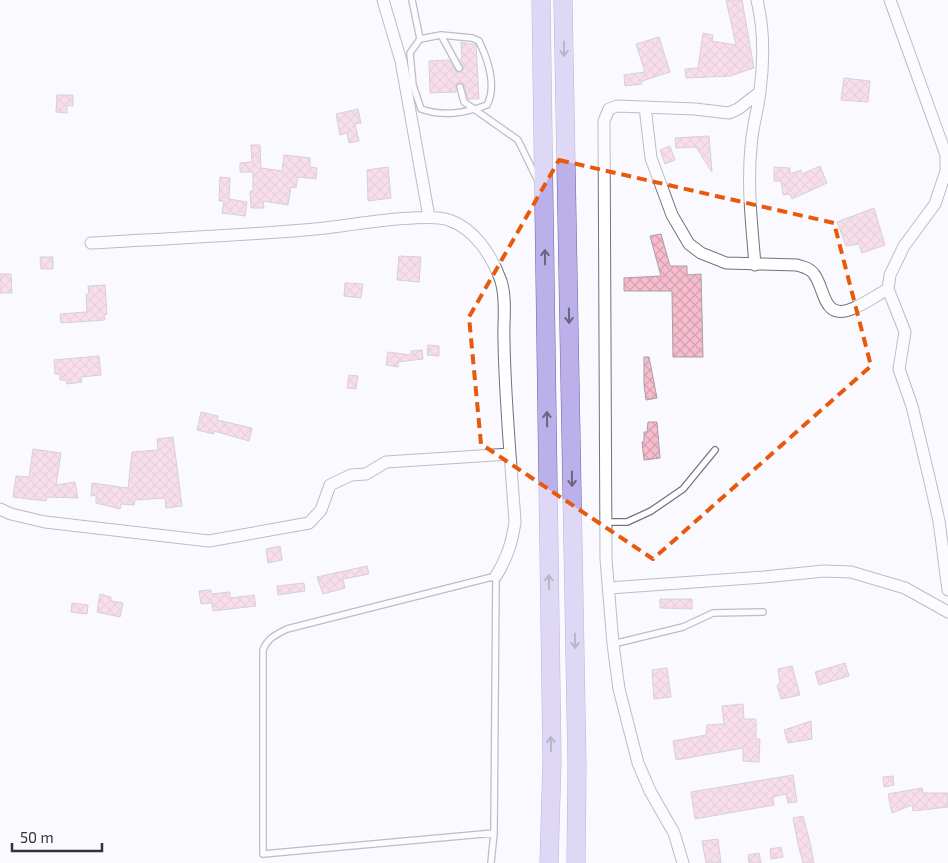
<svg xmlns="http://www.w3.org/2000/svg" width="948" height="863" font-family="'Exo 2',sans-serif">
	<defs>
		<pattern id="building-cross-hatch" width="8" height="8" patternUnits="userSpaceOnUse" patternTransform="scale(1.25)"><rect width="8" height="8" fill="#f7bccd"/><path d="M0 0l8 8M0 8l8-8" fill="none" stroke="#d4a2b1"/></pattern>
	</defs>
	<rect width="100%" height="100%" fill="#f9f9ff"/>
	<!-- building -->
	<path fill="url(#building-cross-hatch)" stroke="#a99fa2" d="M726,0H742L754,68L730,76L686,78L685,69L698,68L703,33L713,35L712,41L736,45Z
		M659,37L670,72L642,81V84L625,86L624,75L645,72L636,44Z
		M461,42L476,45L479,99H468L464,85L461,82L456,85V92L430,93L429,61L449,60L456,72H462L464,68L460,59H462Z
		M844,78L870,81L868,102L841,100Z
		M57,95H73V106L67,105V113L56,112Z
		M358,109L361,123L355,124L359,141L349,143L347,133L340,135L336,114Z
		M709,136L712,172L696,147L676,148L675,138Z
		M251,145H260L261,168L282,171L284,155L310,158V167L317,168L316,179L298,177L296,188L291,187L288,205L263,201L264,208H251L250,191H253V172H240V163L252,162Z
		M670,146L675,160L665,164L660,150Z
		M820,166L827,183L792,199L790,194L783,195L781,181H774V167L790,168V174L801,170L802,174Z
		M388,167L391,198L368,201L367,170Z
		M220,177L230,178L229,199L247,202L245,216L222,213L224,201H219Z
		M874,208L885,245L862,253L859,244L846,246L837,222Z
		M661,234L670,266H687V275L701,274L703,357H673L672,291H624V278L661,276L650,236Z
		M399,256L421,257L419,282L397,280Z
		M40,257H53V269H41Z
		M0,274H11L12,293H0Z
		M345,283L363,284L361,298L344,296Z
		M105,285L107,314L104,315L105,320L61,323L60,314L87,312L86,294H89L88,286Z
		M428,345L439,346V356L427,355Z
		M422,350L423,359L398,362V367L386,365L388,352L411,355V351Z
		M99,356L101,375L81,377L82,382L67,384L66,380H60V374H55L54,360Z
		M644,357H649L657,398L646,400L644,385Z
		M349,375L358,376L356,389L347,388Z
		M201,412L218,416L217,420L252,428L249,441L214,431V434L197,430Z
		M648,422H657L660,458L644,460L642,442H644V432H647Z
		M173,437L182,506L166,508L165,498L135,500L134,505L121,504L120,509L96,503V495L91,496L92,483L128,488L132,452L158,450L157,439Z
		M33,449L61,453L56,485L75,482L78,498L47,497L46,501L13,497L16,476L29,477Z
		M280,546L282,560L268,563L266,549Z
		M367,566L369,574L343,579L345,588L323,594L317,577Z
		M304,583L305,591L278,595L277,586Z
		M211,590V594L230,592V598L254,595L256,606L213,611L212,603L201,604L199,591Z
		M100,594L111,597V601L123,603L120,617L97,612Z
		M660,599H692V609L660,608Z
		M72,603L88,605L87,614L71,612Z
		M845,663L849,676L819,685L815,672Z
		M792,666L800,695L781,699L777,685L780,683L778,669Z
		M667,668L671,697L654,699L652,670Z
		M743,704L744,719H756V739H760L759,762L743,761V748L676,760L673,741L706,735L707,725L724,724L722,706Z
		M811,721L812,739L788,743L784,730Z
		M793,775L797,802L788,803L786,794L773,797L774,805L695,819L691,792Z
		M893,776L894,785L884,787L883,777Z
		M922,788L923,793H948V807L913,811L912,805L892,813L888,794Z
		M803,816L810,842L814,863H803L798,844L793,818Z
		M718,839L721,863H706L702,841Z
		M781,847L783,857L771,859L770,849Z
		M759,853L761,863H749L748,855Z"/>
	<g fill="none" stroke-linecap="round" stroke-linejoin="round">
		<!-- service casing -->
		<g stroke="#72737b" stroke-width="8">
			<path id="service" d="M412,0L420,39L441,35L459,68
				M420,39L410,53L413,85L421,109C444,117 465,113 487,105C497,86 488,60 479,41L472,38L441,35
				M460,87L464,102L518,140L538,181
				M606,522H627L651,511L683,489L715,450
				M613,644L683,627L713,613L763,612
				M491,863L494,833L496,576L287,629C275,635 268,638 263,650V854L494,833"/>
		</g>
		<!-- minor casing -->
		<g stroke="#72737b" stroke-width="13">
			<path id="minor" d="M383,0L401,61L429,217
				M890,0L946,155V171L935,204L904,246L890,275L888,289L905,332L899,369L912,406L929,477L939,521L948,590
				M645,107L651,158L672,215L689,244L701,253L726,263L797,265C803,267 810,268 814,274C826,290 822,322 854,308C866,303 877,295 888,289
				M91,243C169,238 247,236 325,228C351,225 428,212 449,220C475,229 492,256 501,281C507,300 503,322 504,341C505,402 511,462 515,522C512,543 507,558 496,576
				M755,265C752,226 747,187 751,147C752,128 758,110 760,91C764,61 764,29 757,0
				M0,509L11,514L45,522L209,541L309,523L321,510L330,485L351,475L366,474L386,462L510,454
				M609,588L764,577L824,571L851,572L905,588L948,612
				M683,863L674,833L650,791L638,763L619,689L613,644L606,559L604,121L609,109L617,106L695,109L729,113L738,109L760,92"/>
		</g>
		<!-- primary casing -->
		<g stroke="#6e62a3" stroke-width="19">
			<path id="primary" d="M541,0L552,759L549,863
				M563,0L577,765L576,863"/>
		</g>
		<!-- service -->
		<use href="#service" stroke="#fff" stroke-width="5.5"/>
		<!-- minor -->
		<use href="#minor" stroke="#fff" stroke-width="11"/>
		<!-- primary -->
		<use href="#primary" stroke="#bcb0eb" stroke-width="18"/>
	</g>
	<!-- one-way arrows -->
	<defs><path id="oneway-shaft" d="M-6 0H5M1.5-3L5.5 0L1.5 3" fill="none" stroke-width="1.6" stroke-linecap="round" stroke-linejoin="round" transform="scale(1.25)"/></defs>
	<g stroke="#69657e">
		<use href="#oneway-shaft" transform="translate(564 49) rotate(89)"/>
		<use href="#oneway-shaft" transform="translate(545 257) rotate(-91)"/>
		<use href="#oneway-shaft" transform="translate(569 316) rotate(89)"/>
		<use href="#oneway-shaft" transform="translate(547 419) rotate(-91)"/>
		<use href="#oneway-shaft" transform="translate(572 479) rotate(89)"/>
		<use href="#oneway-shaft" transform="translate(549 582) rotate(-91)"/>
		<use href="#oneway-shaft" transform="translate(575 641) rotate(89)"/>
		<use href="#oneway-shaft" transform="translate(551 744) rotate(-91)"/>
	</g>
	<!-- marked area -->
	<path d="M0 0H948V863H0ZM559,160L834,223L871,366L653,559L481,444L469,317Z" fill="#f9f9ff" fill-opacity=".55" fill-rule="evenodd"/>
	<path fill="none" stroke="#e8590c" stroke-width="4" stroke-dasharray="10 6" stroke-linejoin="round" d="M559,160L834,223L871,366L653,559L481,444L469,317Z"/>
	<!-- scale -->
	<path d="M12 843v8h90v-8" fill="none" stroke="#323336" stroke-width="2.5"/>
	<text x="20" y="843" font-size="15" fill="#323336" stroke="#f9f9ff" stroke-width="4" paint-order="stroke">50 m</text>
</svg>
